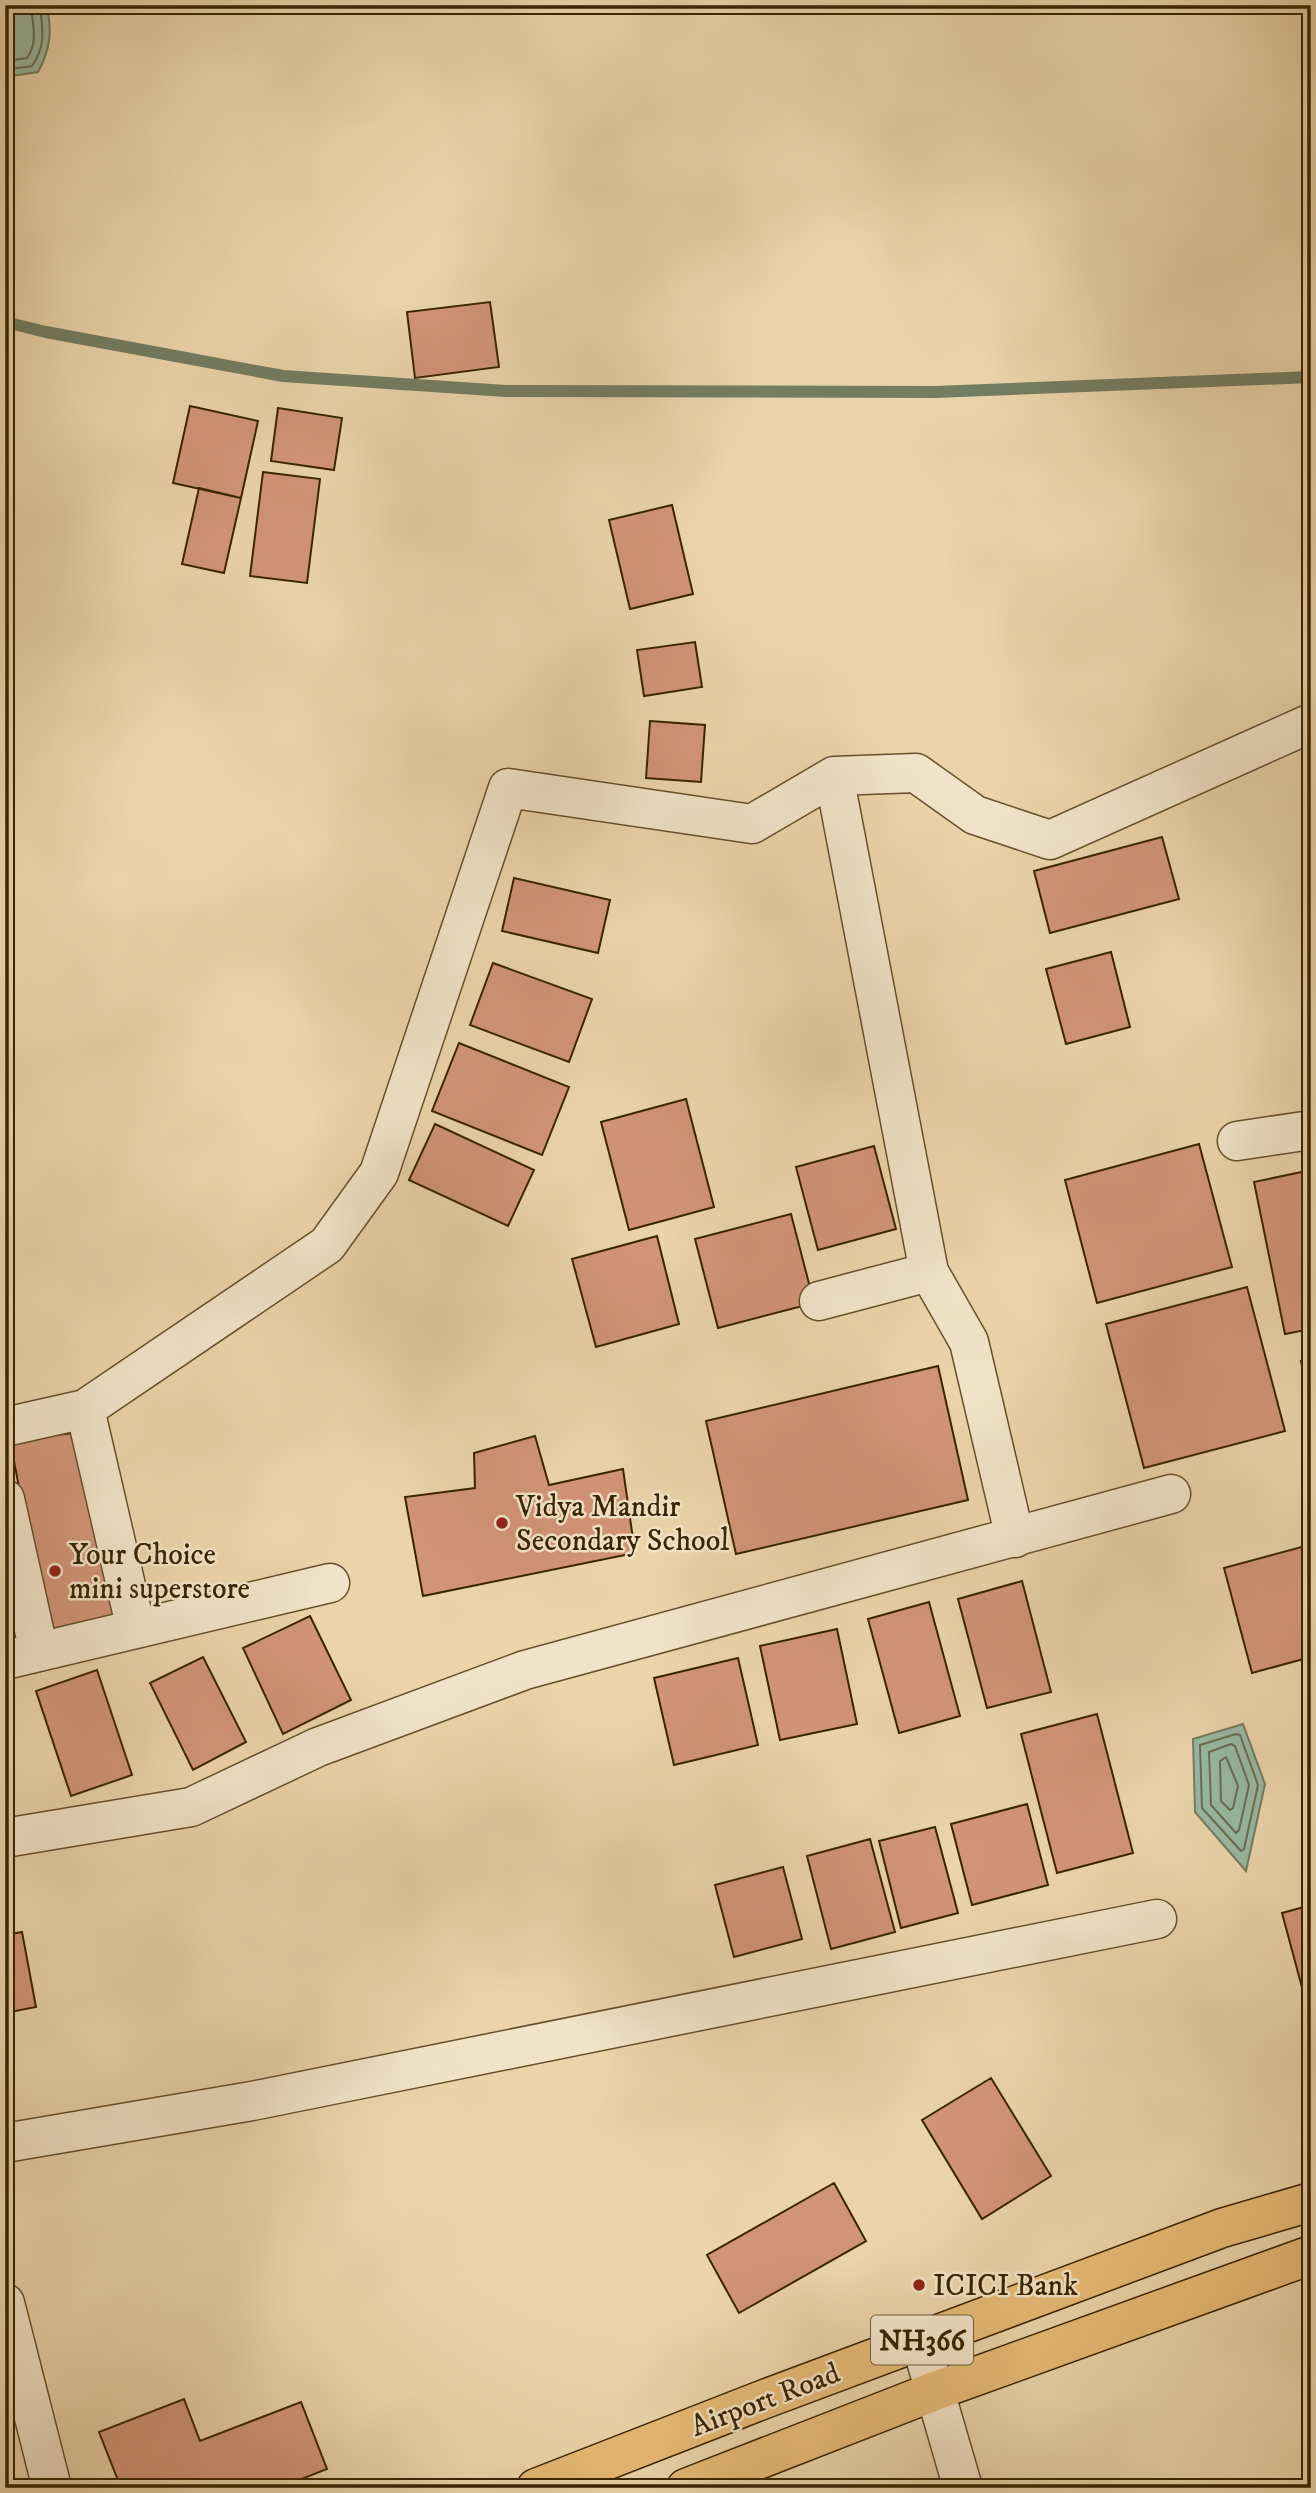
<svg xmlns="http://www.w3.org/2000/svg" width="1316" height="2493" font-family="'IM FELL DW Pica',serif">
	<rect width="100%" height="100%" fill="#ebd4aa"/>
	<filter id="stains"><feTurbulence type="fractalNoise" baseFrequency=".00286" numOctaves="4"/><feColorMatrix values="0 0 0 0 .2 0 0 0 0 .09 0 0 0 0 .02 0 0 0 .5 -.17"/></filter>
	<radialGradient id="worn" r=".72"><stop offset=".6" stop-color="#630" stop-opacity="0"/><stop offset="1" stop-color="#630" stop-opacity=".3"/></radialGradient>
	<!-- water -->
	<path fill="#99b9a3" stroke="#737d62" stroke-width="2" d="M5,5H46C53,30 50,50 38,72L5,77Z
		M1243,1724L1265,1784L1246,1871L1195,1812L1193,1739Z"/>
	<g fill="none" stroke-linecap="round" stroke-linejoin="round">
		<!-- shore -->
		<path stroke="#696e52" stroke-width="2" d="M5,61L27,58C39,41 32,24 31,5
			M5,70L32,66C47,45 42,28 40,5
			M1236,1734L1240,1735L1258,1785L1244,1849L1241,1851L1202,1808L1200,1745Z
			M1231,1744L1235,1746L1249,1785L1239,1830L1236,1833L1211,1805L1209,1752Z
			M1226,1757L1238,1786L1233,1808L1230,1810L1221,1801L1220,1761Z"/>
		<!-- stream -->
		<path stroke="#737d62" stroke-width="12" d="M5,322L46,332L283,376L506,391L935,392L1311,377"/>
	</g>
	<!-- building -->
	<path fill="#d29477" stroke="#392401" stroke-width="2" d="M490,302L499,367L415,378L407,312Z
		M190,406L258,421L241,498L173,483Z
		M278,408L342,418L334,470L271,461Z
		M263,472L320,479L307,583L250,576Z
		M199,488L241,498L224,573L182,564Z
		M672,505L693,594L630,609L609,520Z
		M695,642L702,687L644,696L637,650Z
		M650,721L705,725L701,782L646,778Z
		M1162,837L1179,899L1050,933L1034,871Z
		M514,878L610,900L598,953L502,931Z
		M1111,952L1130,1027L1066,1044L1046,969Z
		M493,963L592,999L569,1062L470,1025Z
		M459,1043L569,1087L542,1155L432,1111Z
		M686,1099L714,1207L629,1230L601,1122Z
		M435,1124L534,1170L508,1226L409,1180Z
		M1199,1144L1232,1267L1097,1303L1065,1180Z
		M874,1146L896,1229L818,1250L796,1167Z
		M1311,1170V1329L1285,1334L1254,1182Z
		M791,1214L814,1303L718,1328L695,1239Z
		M657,1236L679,1324L596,1347L572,1259Z
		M1247,1287L1285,1431L1144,1468L1106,1324Z
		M1311,1359V1409L1301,1361Z
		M938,1366L968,1500L736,1554L706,1421Z
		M74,1433L115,1616L46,1630L10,1440Z
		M535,1436L549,1485L623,1469L635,1553L423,1596L405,1497L475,1488L474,1453Z
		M1309,1545L1311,1657L1252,1673L1224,1568Z
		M1022,1581L1051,1692L987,1708L958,1599Z
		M929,1602L960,1716L899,1733L868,1619Z
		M310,1616L351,1700L283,1734L243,1648Z
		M837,1629L857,1724L780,1740L760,1646Z
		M203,1657L246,1742L193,1770L150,1683Z
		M738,1658L758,1745L674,1765L654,1678Z
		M97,1670L132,1775L71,1796L36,1691Z
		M1097,1714L1133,1853L1057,1873L1021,1734Z
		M1027,1804L1048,1885L972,1905L951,1824Z
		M935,1827L958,1913L901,1928L879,1841Z
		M870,1839L895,1932L831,1949L807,1856Z
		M783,1867L802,1939L734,1957L715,1885Z
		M1311,1905V2021L1282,1913Z
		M22,1932L36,2007L5,2013V1935Z
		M991,2078L1051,2176L982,2219L922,2120Z
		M834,2183L866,2241L739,2313L707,2255Z
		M184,2399L200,2441L301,2402L327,2469L279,2488H121L99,2432Z"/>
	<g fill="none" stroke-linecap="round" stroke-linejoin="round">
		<!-- minor casing -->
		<g stroke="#66502b" stroke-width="41">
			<path id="minor" d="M834,776L929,1272L969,1342L1015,1538
				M1237,1141L1311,1130
				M819,1301L929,1272
				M85,1409L327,1245L379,1173L508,788L752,824L834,776L916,773L975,815L1050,840L1311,723
				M5,1427L85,1409L136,1629
				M5,1499L39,1652
				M5,1660L330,1583
				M5,1838L191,1807L318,1747L525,1670L1171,1494
				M5,2143L252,2101L1157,1919
				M5,2303L52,2488
				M920,2340L963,2488"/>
		</g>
		<!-- trunk casing -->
		<g stroke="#392401" stroke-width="41">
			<path id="trunk" d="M536,2488L762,2400L1222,2228L1311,2202
				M686,2488L935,2391L1311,2255"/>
		</g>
		<!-- minor -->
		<use href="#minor" stroke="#f2e3c8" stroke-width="38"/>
		<!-- trunk -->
		<use href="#trunk" stroke="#e6ba75" stroke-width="38"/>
	</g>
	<!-- markers -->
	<g fill="#8f2418" stroke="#f2e3c8" stroke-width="2.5">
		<circle cx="502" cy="1523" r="7"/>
		<circle cx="55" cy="1571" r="7"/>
		<circle cx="919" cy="2285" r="7"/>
	</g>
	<g text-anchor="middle" stroke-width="5" stroke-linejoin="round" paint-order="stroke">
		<!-- shield labels -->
		<rect fill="#f2e3c8" stroke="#705d3d" stroke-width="2" x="871" y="2315.5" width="102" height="49" rx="5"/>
		<g font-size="28" font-weight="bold" fill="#392401">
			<text x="922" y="2350">NH366</text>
		</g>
		<!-- poi labels -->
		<g font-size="30" fill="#392401" stroke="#f2e3c8" text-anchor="start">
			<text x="516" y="1516">Vidya Mandir<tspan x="516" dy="34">Secondary School</tspan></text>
			<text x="69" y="1564">Your Choice<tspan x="69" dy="34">mini superstore</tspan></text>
			<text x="933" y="2295">ICICI Bank</text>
		</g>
		<!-- street labels -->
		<g font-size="30" fill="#392401" stroke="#f2e3c8">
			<text transform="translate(765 2399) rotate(-21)" y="10">Airport Road</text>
		</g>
	</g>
	<!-- margin -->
	<rect width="1316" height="2493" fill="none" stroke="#ebd4aa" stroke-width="28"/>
	<rect x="7" y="7" width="1302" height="2479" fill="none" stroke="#392401" stroke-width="3.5"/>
	<rect x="14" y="14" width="1288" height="2465" fill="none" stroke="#392401" stroke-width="2"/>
	<rect width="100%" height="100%" filter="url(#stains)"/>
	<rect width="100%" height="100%" fill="url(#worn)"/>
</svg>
